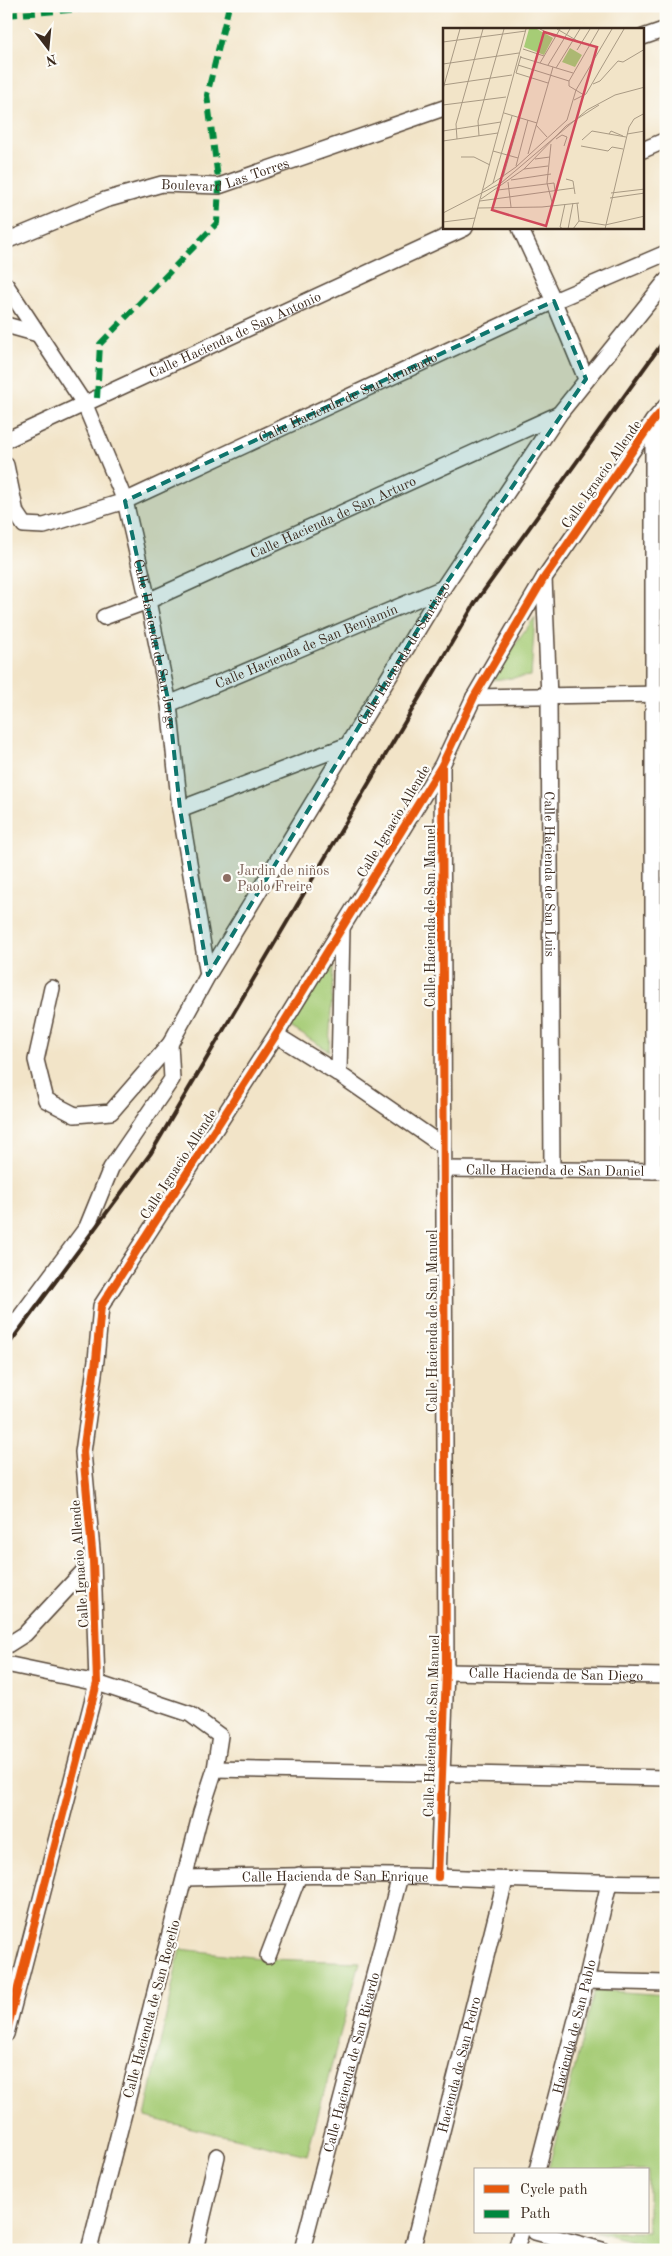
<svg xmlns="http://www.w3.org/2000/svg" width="672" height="2256" font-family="'Old Standard TT',serif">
	<rect width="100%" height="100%" fill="#fdfcf7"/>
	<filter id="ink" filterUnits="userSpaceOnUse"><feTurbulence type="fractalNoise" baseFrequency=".02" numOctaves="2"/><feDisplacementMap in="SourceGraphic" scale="10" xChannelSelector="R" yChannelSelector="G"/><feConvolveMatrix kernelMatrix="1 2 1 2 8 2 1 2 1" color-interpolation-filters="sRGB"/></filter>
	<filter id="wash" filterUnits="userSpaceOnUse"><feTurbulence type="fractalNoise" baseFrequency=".0096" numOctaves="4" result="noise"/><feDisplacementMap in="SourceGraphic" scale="20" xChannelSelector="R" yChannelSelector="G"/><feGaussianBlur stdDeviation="1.12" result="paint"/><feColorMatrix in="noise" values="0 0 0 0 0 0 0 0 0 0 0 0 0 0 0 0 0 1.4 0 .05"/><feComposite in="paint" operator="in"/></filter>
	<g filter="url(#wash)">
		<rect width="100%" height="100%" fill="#f2e4c8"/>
		<!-- green -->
		<path fill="#a6cc76" stroke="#707b4a" d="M535,617L531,676L490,680Z
			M334,953L329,1051L287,1025Z
			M180,1949L269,1959L360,1962L307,2155L145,2117Z
			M595,1990L666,1995V2250L593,2232H648V2170H548Z"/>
	</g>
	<g filter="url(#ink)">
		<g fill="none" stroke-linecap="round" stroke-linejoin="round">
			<!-- minor casing -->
			<g stroke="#564638" stroke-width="18">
				<g id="minor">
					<path d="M643,37L666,29"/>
					<path d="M643,150L666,140"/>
					<path d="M520,228L552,297L586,379"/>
					<path id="s1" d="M6,241L105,200L162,184L219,186L444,108"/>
					<path id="s2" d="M6,285L85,405L125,501L148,601L169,704L180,809L208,975"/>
					<path d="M6,325L38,334"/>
					<path d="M653,421V1171"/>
					<path id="s3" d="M6,440L465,228"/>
					<path id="s4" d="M6,465L16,513L24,525L44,526L125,501L554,301L666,253"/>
					<path id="s5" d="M544,578L549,697L552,1170"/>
					<path id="s6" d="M104,617L148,601L559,414"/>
					<path d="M474,697L666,694"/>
					<path id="s7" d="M169,704L443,588"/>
					<path d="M180,809L348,745"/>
					<path id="s8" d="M52,988L36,1060L46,1100L75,1115L111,1112L170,1044L208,975L443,588L560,413L666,281"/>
					<path d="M276,1035L339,1074L443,1146"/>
					<path d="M339,1074L342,928"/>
					<path id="s9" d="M444,1169L666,1171"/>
					<path d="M6,1336L87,1227L111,1168L172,1079L170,1044"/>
					<path d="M6,1646L25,1634L93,1561"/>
					<path d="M6,1664L97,1683L190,1714L220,1736L215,1769L201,1812L89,2250"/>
					<path id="s10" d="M446,1672L666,1676"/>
					<path d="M215,1769L666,1778"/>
					<path d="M438,1877L446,1672L442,767"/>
					<path id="s11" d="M185,1878C270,1876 354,1874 439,1877C514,1880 590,1883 666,1883"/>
					<path d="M268,1956L299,1875"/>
					<path d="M586,1981L666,1983"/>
					<path d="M6,2034L97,1683L93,1561L83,1452L96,1360L101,1306L276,1035L442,765L474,697L544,578L653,421L666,406"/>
					<path id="s12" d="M537,2170L586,1981L609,1883"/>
					<path d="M535,2232L602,2250"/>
					<path d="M195,2250L217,2156"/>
					<path id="s13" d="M302,2250L400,1876"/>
					<path id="s14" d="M412,2250L505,1881"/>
					<path d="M516,2250L521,2232"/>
				</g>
			</g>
			<!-- minor -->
			<use href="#minor" stroke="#fff" stroke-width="15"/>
			<!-- rail -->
			<path stroke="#3b2a1e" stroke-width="4" d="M6,1348L151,1153L475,603L666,338"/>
			<!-- quiet -->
			<path stroke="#00873e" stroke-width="6" stroke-dasharray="12 6" stroke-linecap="butt" d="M6,15L82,9L94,6
				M97,398L100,344L217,223L219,186L207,95L229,6"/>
			<!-- cycleway casing -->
			<g stroke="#fdfcf7" stroke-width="11">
				<path id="cycleway" d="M438,1877L446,1672L442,765
					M6,2034L97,1683L93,1561L83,1452L96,1360L101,1306L276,1035L442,765L474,697L544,578L653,421L666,406"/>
			</g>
			<!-- cycleway -->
			<use href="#cycleway" stroke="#e8590c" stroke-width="8"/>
		</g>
	</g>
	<!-- marked area -->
	<path fill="#0f766e" fill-opacity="0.2" stroke="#0f766e" stroke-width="4" stroke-dasharray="10 6" stroke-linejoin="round" d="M554,301L586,379L443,588L208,975L180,809L169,704L125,501Z"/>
	<!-- markers -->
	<circle fill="#8d6e63" stroke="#fdfcf7" stroke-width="2" cx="227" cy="878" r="5"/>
	<g text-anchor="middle" stroke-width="4.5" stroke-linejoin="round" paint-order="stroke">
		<!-- street labels -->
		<g font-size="14" fill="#3b2a1e" stroke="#fdfcf7">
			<text dy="5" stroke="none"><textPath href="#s1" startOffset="231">Boulevard Las Torres</textPath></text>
			<text dy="5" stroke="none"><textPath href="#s3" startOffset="252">Calle Hacienda de San Antonio</textPath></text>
			<text dy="5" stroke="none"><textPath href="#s4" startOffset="414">Calle Hacienda de San Armando</textPath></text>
			<text transform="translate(601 474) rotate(-55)" y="5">Calle Ignacio Allende</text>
			<text dy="5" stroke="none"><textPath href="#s6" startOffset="250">Calle Hacienda de San Arturo</textPath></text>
			<text dy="5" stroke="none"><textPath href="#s2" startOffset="394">Calle Hacienda de San Jorge</textPath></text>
			<text dy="5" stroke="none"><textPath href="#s7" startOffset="149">Calle Hacienda de San Benjamín</textPath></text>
			<text dy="5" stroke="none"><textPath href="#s8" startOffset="729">Calle Hacienda de Santiago</textPath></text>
			<text transform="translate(393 821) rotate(-59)" y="5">Calle Ignacio Allende</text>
			<text dy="5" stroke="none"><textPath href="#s5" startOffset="296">Calle Hacienda de San Luis</textPath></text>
			<text transform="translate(430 916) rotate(-90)" y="5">Calle Hacienda de San Manuel</text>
			<text transform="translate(178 1164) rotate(-57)" y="5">Calle Ignacio Allende</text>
			<text dy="5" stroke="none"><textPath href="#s9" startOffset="111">Calle Hacienda de San Daniel</textPath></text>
			<text transform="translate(432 1321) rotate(-90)" y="5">Calle Hacienda de San Manuel</text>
			<text transform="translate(79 1564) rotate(-94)" y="5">Calle Ignacio Allende</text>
			<text dy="5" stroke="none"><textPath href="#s10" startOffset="110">Calle Hacienda de San Diego</textPath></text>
			<text transform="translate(431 1726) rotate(-88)" y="5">Calle Hacienda de San Manuel</text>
			<text dy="5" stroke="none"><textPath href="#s11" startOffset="150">Calle Hacienda de San Enrique</textPath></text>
			<text transform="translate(151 2009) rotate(-75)" y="5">Calle Hacienda de San Rogelio</text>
			<text dy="5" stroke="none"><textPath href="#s12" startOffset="148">Hacienda de San Pablo</textPath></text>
			<text dy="5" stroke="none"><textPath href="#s13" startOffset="194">Calle Hacienda de San Ricardo</textPath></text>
			<text dy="5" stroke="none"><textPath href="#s14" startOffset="191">Hacienda de San Pedro</textPath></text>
		</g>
		<!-- education labels -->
		<g font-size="14" fill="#785e54" stroke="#fdfcf7" text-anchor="start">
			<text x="237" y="875">Jardin de niños<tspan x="237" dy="16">Paolo Freire</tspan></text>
		</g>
	</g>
	<!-- overview -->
	<g transform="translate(443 28)">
		<rect width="201" height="201" fill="#f2e4c8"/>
		<path d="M86,1H94L110,10L101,27L81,19ZM127,20L139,27L132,39L119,34Z" fill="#a6cc76"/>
		<path fill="none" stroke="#a99a84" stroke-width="1" d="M97,1L112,9M114,1L138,15M0,14L83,3M80,21L101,28M134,22L147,1M78,28L73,45L105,55M77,29L130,45M97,35L117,1M0,36L76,25M75,37L126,53M105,37L127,1M113,40L137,1M126,53L156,1M126,53V58L141,67M150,56L157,53L175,33L180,34L202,21M0,57L69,47M0,61L17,1M131,72L143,66L181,1M0,77L63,69M61,85L94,95M93,97L104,109M0,103L58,94M166,106L168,103L180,108M184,106L202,103M36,108L35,93L61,1M14,111L13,96L40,1M113,111L119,107L124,109L121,118M139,112L149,103L183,109M0,113L55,105M108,116L104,155L110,178M138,118L165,123L169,119L180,121M50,123L75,130M85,126L110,39M18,129H31L47,137M92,131L107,129M73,138L85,92M81,141L105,138M60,149L77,90M123,151L130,153L132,166M68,152L108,146M65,154L68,179M50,155L69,88M40,162L73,139L124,92L133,62L169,1M55,162L111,155L112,163M168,165L202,161M167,170L202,165M38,171L81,141L123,98L156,77M37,173L131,160M35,180L99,179L136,175M0,185L58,155L144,82L172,67L202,59M136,193L162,197L202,188M0,194L32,190M29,201L83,1M120,201L117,199L122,176M125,201L130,175M130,201L136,193L134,175M162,201L186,99L191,91L202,85"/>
		<path fill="#d1495b" fill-opacity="0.15" stroke="#d1495b" stroke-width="2.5" d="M101,4L154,19L103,198L49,182Z"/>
		<rect width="201" height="201" fill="none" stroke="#3b2a1e" stroke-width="2.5"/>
	</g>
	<!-- margin -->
	<rect width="672" height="2256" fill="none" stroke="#fdfcf7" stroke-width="25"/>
	<!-- legend -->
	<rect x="474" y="2168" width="175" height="65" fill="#fdfcf7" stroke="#afa8a0"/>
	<rect x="484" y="2185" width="25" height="8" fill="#e8590c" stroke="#afa8a0"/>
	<text x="520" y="2194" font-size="15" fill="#3b2a1e">Cycle path</text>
	<rect x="484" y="2210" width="25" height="8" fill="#00873e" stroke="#afa8a0"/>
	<text x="520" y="2218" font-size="15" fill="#3b2a1e">Path</text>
	<!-- north arrow -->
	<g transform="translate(48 48) rotate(164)" stroke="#fdfcf7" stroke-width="4" paint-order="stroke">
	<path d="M0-4L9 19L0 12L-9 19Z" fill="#3b2a1e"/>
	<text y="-8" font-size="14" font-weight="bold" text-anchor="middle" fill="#3b2a1e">N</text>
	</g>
</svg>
